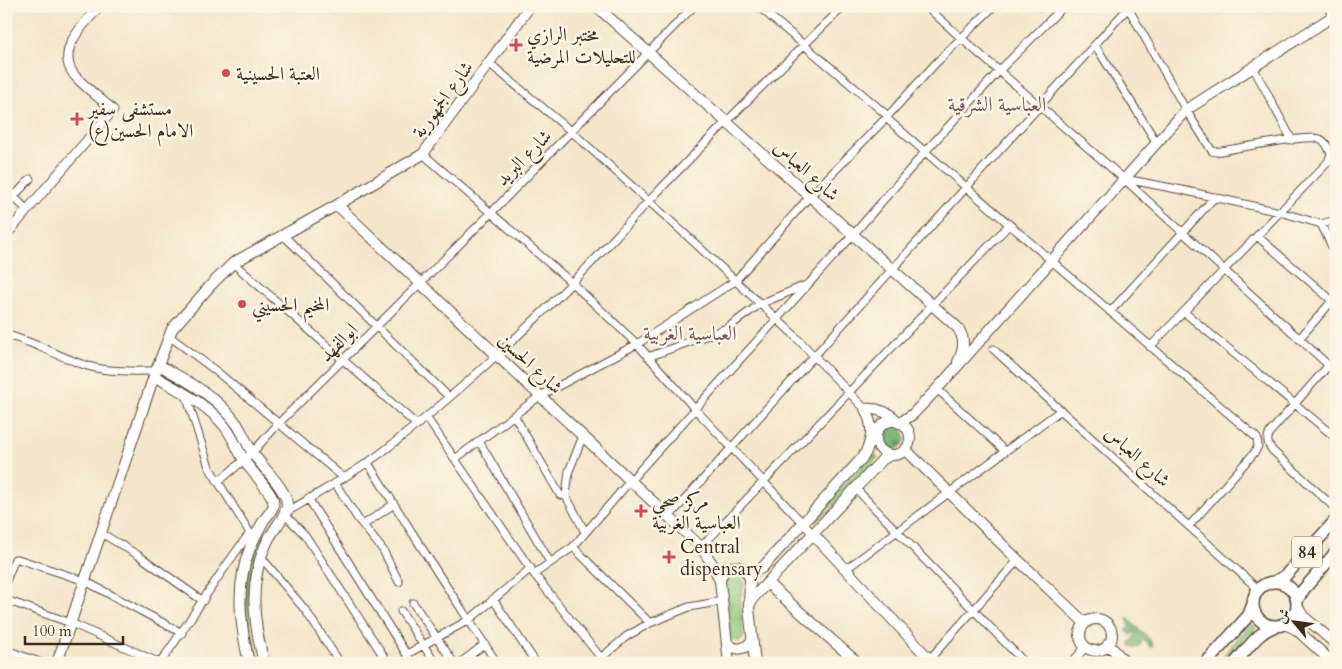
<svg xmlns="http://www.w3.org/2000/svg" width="1342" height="669" font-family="Cardo,Amiri,serif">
	<defs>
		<pattern id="grass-tufts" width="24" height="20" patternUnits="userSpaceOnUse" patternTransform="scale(1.25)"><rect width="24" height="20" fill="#94cb7e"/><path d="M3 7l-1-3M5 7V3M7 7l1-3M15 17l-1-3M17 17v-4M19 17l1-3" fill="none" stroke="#80ae6c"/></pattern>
		<pattern id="forest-firs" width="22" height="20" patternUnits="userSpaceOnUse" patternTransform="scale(1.25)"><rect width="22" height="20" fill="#77af6d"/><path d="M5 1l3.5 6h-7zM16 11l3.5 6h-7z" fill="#638f59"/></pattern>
	</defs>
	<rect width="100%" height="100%" fill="#fcf5e5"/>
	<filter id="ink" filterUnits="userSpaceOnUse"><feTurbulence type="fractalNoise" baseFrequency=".02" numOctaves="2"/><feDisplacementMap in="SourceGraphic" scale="10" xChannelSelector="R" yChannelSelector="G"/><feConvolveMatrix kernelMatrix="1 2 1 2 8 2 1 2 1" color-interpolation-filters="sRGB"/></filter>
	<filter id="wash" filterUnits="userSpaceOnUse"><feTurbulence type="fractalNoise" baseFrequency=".0096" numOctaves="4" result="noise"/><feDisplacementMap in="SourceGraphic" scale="20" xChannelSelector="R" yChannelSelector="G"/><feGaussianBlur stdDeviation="1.12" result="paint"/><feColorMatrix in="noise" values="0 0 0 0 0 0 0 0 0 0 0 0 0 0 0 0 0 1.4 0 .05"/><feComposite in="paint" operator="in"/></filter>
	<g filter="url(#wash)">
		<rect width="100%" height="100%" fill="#f4e6cb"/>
		<!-- grass -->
		<path fill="url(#grass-tufts)" stroke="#687a4e" d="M874,453L878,457L816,523L812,519Z
			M734,573L738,574L742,577L744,584L740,600L743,638L739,641L733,640L731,636L727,584L728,579Z
			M1253,624L1255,626V629L1224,663H1217L1250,625Z"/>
		<!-- forest -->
		<path fill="url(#forest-firs)" stroke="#596c46" d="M881 438a12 12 0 1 1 24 0a12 12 0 1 1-24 0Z
			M262,531L266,533C256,557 247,582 249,609C250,627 256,645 260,663H255C248,637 242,609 245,582C247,565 255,547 262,531Z
			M1128,618L1140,630L1137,631L1138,632H1143L1151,641L1153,647H1150L1146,641L1143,640L1138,648L1130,646V641L1133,640L1134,636L1136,635L1135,633L1130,635L1126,629L1130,625L1127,620Z"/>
	</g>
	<g filter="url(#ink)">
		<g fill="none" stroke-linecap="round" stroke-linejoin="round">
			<!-- minor casing -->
			<g stroke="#574638" stroke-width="9">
				<path id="minor" d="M758,6L888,116
					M926,6L961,38L1124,179L1336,372
					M1041,6V7
					M1127,6L1186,110L1212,151L1216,152C1232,149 1310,134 1320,139C1326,141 1329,149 1331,154L1328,162L1150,347
					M1095,45L1157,143
					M489,63L572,132L685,234L792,333L865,409
					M1253,67L1292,140
					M886,118L1257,438L1258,446L1255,452L1189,526
					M423,154L572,283L637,344L695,409L813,534
					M1125,179L1182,190L1280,212L1321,224L1336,220
					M6,189L27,210
					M6,205L30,179
					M1321,224L1336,255
					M283,235L449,397
					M1257,236L1336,304
					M233,263L417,425
					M1110,312L1215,197
					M1184,312L1336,438
					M6,335C32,341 54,354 79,363C104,373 130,371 156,371
					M169,336L216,371L344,478
					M1299,339L1332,301
					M993,349L1258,589
					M648,357L727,328L760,304L806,285
					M1328,366L1271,431C1266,439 1267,444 1273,451L1336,509
					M937,389L1005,451
					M186,395L209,467L250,533
					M514,415L560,495L566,496
					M426,417L534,574L601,658L604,663
					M479,441L550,562
					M581,441L569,471L566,496L585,532
					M455,459L540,396L637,344L735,281L810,196L886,118L936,63L994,6
					M368,463L439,575L497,663
					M218,482L252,453L279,423L491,213L694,6
					M335,483L358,519L383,550L399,582
					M856,489L1025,663
					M308,498L412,663
					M669,517L1128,8
					M363,525L394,504
					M101,533L138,555L203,601
					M573,547L650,623
					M701,547L1009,225
					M261,557L306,611L340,663
					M846,569L1061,410
					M534,574L573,547L630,481L853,235L925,152L999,71L1064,6
					M6,581L14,561L15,559H18L85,581L182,633
					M493,599L536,663
					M6,600L71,623L160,663
					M413,603L454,663
					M401,611L435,663
					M6,650L42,663
					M407,654L469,620L531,568
					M601,658L627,636L650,623L689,607L723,601
					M927,662L1018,560
					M160,663C191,620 218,574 250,533L254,539
					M388,663L305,535L284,514C316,494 350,476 381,453C448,402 511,344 571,284C598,257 623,228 650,200C713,134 778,70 844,6
					M460,663L485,644
					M1071,663L1086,647"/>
			</g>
			<!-- tertiary casing -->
			<g stroke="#574638" stroke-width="11">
				<path id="tertiary" d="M6,235L113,110C101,99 86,88 75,76C54,51 84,24 100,6"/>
			</g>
			<!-- secondary casing -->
			<g stroke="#574638" stroke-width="12">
				<path id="secondary" d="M596,6L957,327C966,339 964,349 958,362
					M337,205L701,547L713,565L720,581
					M159,365C187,381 217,396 237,424C243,433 247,444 253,454C256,458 260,462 263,466C270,475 287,492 287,504C287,515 273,530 268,540C248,580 253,621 264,663
					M154,376C180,391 208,404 226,428C234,439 238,451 245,462C254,474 266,486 273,499C273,502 274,504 273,507C271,512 267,516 264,520C259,529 254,538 250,548C235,586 240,624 249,663
					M876 438a17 17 0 1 1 34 0a17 17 0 1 1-34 0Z
					M900,423L913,414L937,389L1186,110L1335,15
					M905,449L1018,560L1085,623
					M813,534L933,663
					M747,572H754L762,568L863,457C873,441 874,426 865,409C878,408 891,413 899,423
					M767,583L858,663
					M749,606L753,598L883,459L891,455
					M1080 635a16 16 0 1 1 32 0a16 16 0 1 1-32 0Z
					M1108,644L1126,663
					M57,663L154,376L172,329L211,285L233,263L337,205L423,154L530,6"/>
			</g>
			<!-- primary casing -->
			<g stroke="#574638" stroke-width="12">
				<path id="primary" d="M1297,606L1303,616L1336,644
					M1285,624L1297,630L1333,663
					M727,642C735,652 746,650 752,640
					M729,663L720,581C723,563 744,561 750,579L749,608L755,663"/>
			</g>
			<!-- trunk casing -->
			<g stroke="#574638" stroke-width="14">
				<path id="trunk" d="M1330,6L1336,16
					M1276,581L1285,576L1336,520
					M1253 604a22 22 0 1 1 44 0a22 22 0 1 1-44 0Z
					M1297,600L1304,589L1336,552
					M1206,663L1249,615L1253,604
					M1235,663C1247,650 1258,631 1276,626"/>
			</g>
			<!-- minor -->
			<use href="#minor" stroke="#fff" stroke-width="7"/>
			<!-- tertiary -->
			<use href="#tertiary" stroke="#fff" stroke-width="9"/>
			<!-- secondary -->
			<use href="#secondary" stroke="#fff" stroke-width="10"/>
			<!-- primary -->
			<use href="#primary" stroke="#fff" stroke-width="10"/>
			<!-- trunk -->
			<use href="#trunk" stroke="#fff" stroke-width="11"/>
		</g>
	</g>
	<!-- markers -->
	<g fill="#d1495b" stroke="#fcf5e5" stroke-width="2">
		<path d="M513.5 37.5h5v5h5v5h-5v5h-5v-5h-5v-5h5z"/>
		<circle cx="226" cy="73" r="5"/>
		<path d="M74.5 111.5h5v5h5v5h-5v5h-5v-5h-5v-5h5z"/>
		<circle cx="242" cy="304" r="5"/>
		<path d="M638.5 503.5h5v5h5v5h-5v5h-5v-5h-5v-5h5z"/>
		<path d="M666.5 549.5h5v5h5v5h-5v5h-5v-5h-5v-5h5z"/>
	</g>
	<g text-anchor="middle" stroke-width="5" stroke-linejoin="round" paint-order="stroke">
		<!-- shield labels -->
		<rect fill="#fcf5e5" stroke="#75675a" stroke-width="1" x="1292" y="536.5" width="30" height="31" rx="4"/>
		<g font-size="18" font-weight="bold" fill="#3b2a1e">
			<text x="1307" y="558">84</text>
		</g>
		<!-- poi labels -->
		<g font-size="19" fill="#3b2a1e" stroke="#fcf5e5" text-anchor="start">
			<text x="527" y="41">مختبر الرازي<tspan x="527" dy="22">للتحليلات المرضية</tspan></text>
			<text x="236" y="80">العتبة الحسينية</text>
			<text x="88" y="115">مستشفى سفير<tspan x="88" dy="22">الامام الحسين(ع)</tspan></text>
			<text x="252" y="311">المخيم الحسيني</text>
			<text x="652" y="507">مركز صحي<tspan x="652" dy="22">العباسية الغربية</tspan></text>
			<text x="680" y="553">Central<tspan x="680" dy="22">dispensary</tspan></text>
		</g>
		<!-- street labels -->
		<g font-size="19" fill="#3b2a1e" stroke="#fcf5e5">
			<text transform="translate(442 99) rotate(-54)" y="7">شارع الجمهورية</text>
			<text transform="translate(523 157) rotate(-45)" y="7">شارع البريد</text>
			<text transform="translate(807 170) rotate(42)" y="7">شارع العباس</text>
			<text transform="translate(338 342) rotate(-45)" y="7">ابوالفهد</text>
			<text transform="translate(531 363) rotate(43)" y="7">شارع الحسين</text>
			<text transform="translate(1138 456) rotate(42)" y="7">شارع العباس</text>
		</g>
		<!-- neighbourhood labels -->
		<g font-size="20" fill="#72565c" stroke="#fcf5e5">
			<text x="997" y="111">العباسية الشرقية</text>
			<text x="690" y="340">العباسية الغربية</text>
		</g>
	</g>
	<!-- margin -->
	<rect width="1342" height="669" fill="none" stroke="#fcf5e5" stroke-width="25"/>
	<!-- north arrow -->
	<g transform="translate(1294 622) rotate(299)" stroke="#fcf5e5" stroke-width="4" paint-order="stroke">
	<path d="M0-4L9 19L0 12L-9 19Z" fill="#3b2a1e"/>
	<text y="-8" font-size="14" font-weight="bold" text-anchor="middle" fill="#3b2a1e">ش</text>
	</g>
	<!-- scale -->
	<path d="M25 636v8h98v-8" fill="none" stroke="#3b2a1e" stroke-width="2.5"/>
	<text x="32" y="636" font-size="15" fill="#3b2a1e" stroke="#fcf5e5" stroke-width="4" paint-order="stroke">100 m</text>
</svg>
